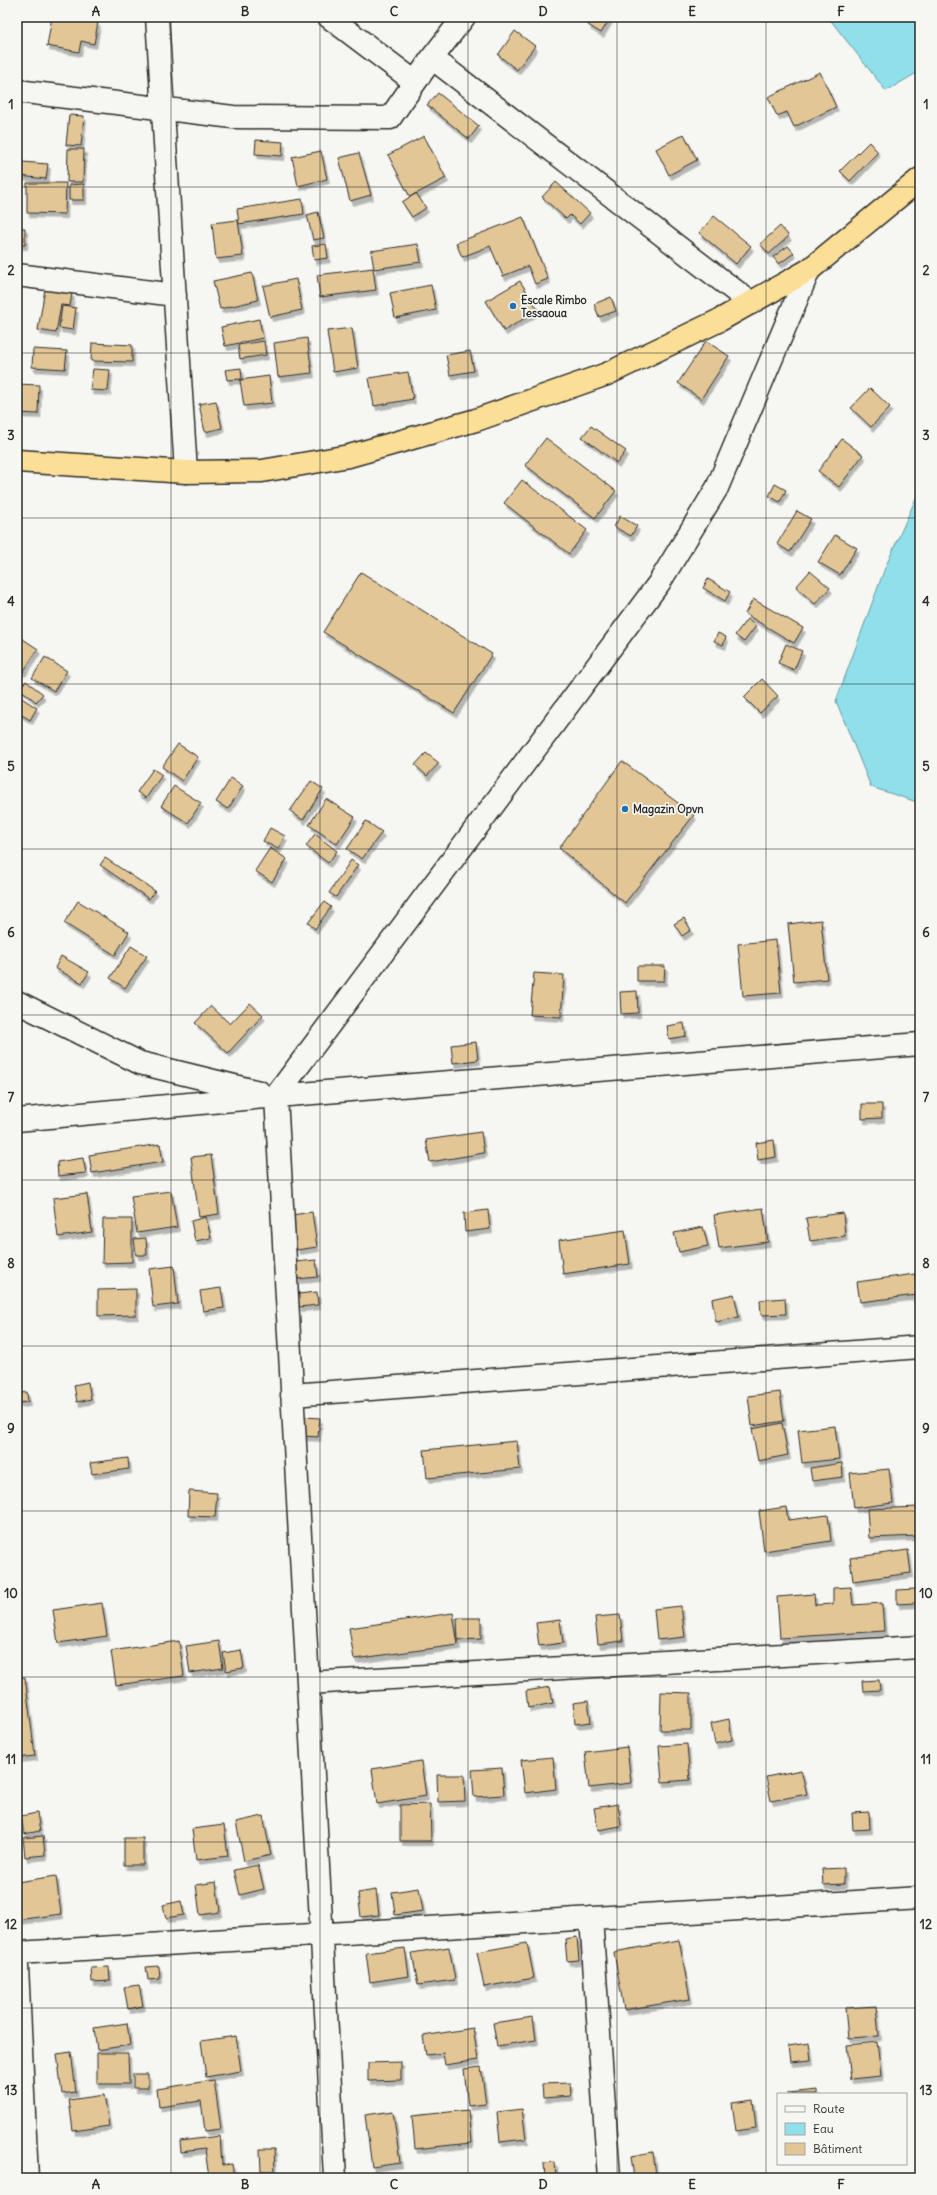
<svg xmlns="http://www.w3.org/2000/svg" width="937" height="2195" font-family="Delius,sans-serif">
	<defs>
		<filter id="shadow"><feDropShadow dx="2.5" dy="4.5" stdDeviation="0" flood-color="#0004"/></filter>
	</defs>
	<rect width="100%" height="100%" fill="#f6f6f2"/>
	<filter id="ink" filterUnits="userSpaceOnUse"><feTurbulence type="fractalNoise" baseFrequency=".025" numOctaves="2"/><feDisplacementMap in="SourceGraphic" scale="8" xChannelSelector="R" yChannelSelector="G"/><feConvolveMatrix kernelMatrix="1 2 1 2 8 2 1 2 1" color-interpolation-filters="sRGB"/></filter>
	<g filter="url(#ink)">
		<!-- water -->
		<path fill="#8fe0eb" stroke="#67989e" d="M828,17H920V71L886,91Z
			M920,489V803L871,787L836,701L885,568Z"/>
		<!-- building -->
		<path fill="#e2c696" stroke="#2b2b2b" filter="url(#shadow)" d="M52,17H69L98,22L94,44L81,41L79,52L47,46Z
			M593,17H611L601,33L588,25Z
			M515,31L535,46L517,70L498,55Z
			M820,72L836,107L794,127L787,112L777,116L768,97Z
			M438,93L479,126L469,139L427,105Z
			M69,115L84,116L81,146L66,145Z
			M684,134L697,160L669,175L656,149Z
			M424,136L446,178L410,197L388,155Z
			M256,140L283,142L282,156L255,154Z
			M869,142L878,152L850,181L840,171Z
			M68,149H84L83,182H67Z
			M321,151L327,179L298,186L292,157Z
			M359,153L371,195L350,201L339,158Z
			M22,162L48,164L46,179L20,176Z
			M556,182L590,213L580,224L570,215L566,219L542,197Z
			M27,183H66L65,214L27,213Z
			M84,184V200H69V185Z
			M416,193L426,208L412,217L402,202Z
			M302,199L304,214L239,224L237,209Z
			M318,212L324,238L313,240L307,215Z
			M714,216L751,246L736,264L699,233Z
			M523,217L548,279L535,284L528,266L503,276L490,246L462,257L456,243Z
			M238,220L243,256L216,259L212,223Z
			M780,226L789,236L769,254L760,244Z
			M17,228H25V245H17Z
			M326,244L328,258L314,260L312,246Z
			M418,244L421,262L374,269L371,251Z
			M788,246L794,253L779,264L773,257Z
			M373,268L376,290L320,297L317,275Z
			M252,273L258,300L220,309L213,281Z
			M296,279L302,310L270,317L263,286Z
			M520,281L538,310L504,331L486,301Z
			M431,285L436,310L395,318L390,293Z
			M45,289L72,293L70,306L61,305L56,333L38,330Z
			M611,297L616,311L599,317L594,304Z
			M62,306L76,308L73,330L59,328Z
			M259,319L263,338L225,346L221,327Z
			M352,328L358,368L333,372L327,331Z
			M307,338L312,373L278,377L274,343Z
			M264,341L266,355L240,359L238,345Z
			M706,341L729,356L701,399L678,383Z
			M92,343L132,345V362L91,361Z
			M33,349L67,351L65,369L32,367Z
			M470,351L474,371L450,375L446,355Z
			M241,368L242,379L227,380L225,370Z
			M93,369L110,370L108,391L90,390Z
			M408,372L413,399L374,406L369,378Z
			M269,376L272,403L244,406L240,380Z
			M17,384L39,385L38,414L17,413Z
			M870,388L890,407L871,427L851,408Z
			M216,401L222,428L205,432L199,404Z
			M591,426L626,451L617,463L582,437Z
			M546,438L616,491L595,518L525,465Z
			M842,439L863,455L839,487L818,471Z
			M522,480L587,530L569,554L504,503Z
			M775,484L786,490L780,502L769,496Z
			M797,511L811,519L790,552L777,544Z
			M620,516L637,526L631,536L614,527Z
			M835,535L857,548L840,575L818,562Z
			M810,571L830,588L815,604L796,587Z
			M361,572L492,654L454,713L323,632Z
			M708,579L730,592L725,601L703,588Z
			M753,599L803,628L794,643L745,614Z
			M747,619L756,626L744,642L735,635Z
			M718,633L726,637L723,645L714,641Z
			M17,635L38,649L23,672L17,669Z
			M786,644L802,651L794,670L778,663Z
			M45,657L67,671L54,691L32,678Z
			M762,679L778,696L760,713L744,697Z
			M26,681L43,694L36,702L19,688Z
			M17,695L37,708L30,720L17,712Z
			M178,744L198,757L182,781L162,767Z
			M426,753L439,763L427,776L415,765Z
			M622,761L694,815L625,903L559,848Z
			M153,769L162,775L146,798L137,792Z
			M231,778L243,786L228,809L216,802Z
			M311,781L323,789L303,820L290,811Z
			M174,786L201,803L188,823L161,806Z
			M326,799L355,817L337,844L309,825Z
			M366,821L382,832L362,859L347,849Z
			M270,828L285,836L278,849L263,841Z
			M315,834L337,851L328,863L306,846Z
			M270,848L287,859L272,882L255,871Z
			M105,858L155,891L149,899L100,865Z
			M351,860L358,865L336,897L329,893Z
			M78,901L129,932L115,955L64,923Z
			M324,902L331,907L315,929L308,923Z
			M684,918L691,930L682,936L674,924Z
			M821,920L827,979L794,982L788,924Z
			M776,940L781,993L743,996L738,944Z
			M131,946L147,956L125,988L110,978Z
			M61,956L89,972L82,983L55,968Z
			M637,966H665L664,981H637Z
			M534,973L564,975L561,1017L530,1015Z
			M637,991L638,1013L621,1014L620,992Z
			M250,1003L263,1015L228,1053L195,1023L211,1006L230,1024Z
			M684,1023L686,1036L669,1039L667,1026Z
			M476,1042L478,1060L453,1063L451,1045Z
			M862,1104H882V1118L862,1119Z
			M481,1132L484,1153L430,1162L426,1140Z
			M774,1140L776,1157L758,1160L756,1143Z
			M160,1144L163,1162L92,1173L89,1155Z
			M211,1155L219,1214L199,1217L191,1157Z
			M83,1158L86,1173L58,1176L57,1162Z
			M171,1191L177,1227L137,1233L131,1196Z
			M87,1194L92,1232L58,1237L53,1198Z
			M763,1208L768,1242L719,1248L714,1215Z
			M488,1210L490,1229L465,1232L464,1213Z
			M312,1212L317,1247L297,1250L292,1215Z
			M843,1213L845,1236L810,1241L806,1218Z
			M206,1217L211,1238L195,1241L191,1221Z
			M103,1219H132V1262L102,1263Z
			M703,1227L708,1246L679,1252L674,1233Z
			M625,1230L630,1264L563,1274L559,1240Z
			M146,1238L147,1255H136L134,1239Z
			M316,1260L318,1277L297,1279L295,1262Z
			M174,1266L178,1304L153,1307L149,1269Z
			M915,1274L917,1295L860,1302L857,1282Z
			M221,1288L224,1308L203,1311L200,1291Z
			M136,1289V1315L98,1316V1290Z
			M317,1292L318,1305L299,1307L298,1294Z
			M734,1294L739,1317L716,1322L712,1299Z
			M785,1298L786,1314L761,1315L760,1300Z
			M88,1382L91,1399L77,1402L74,1385Z
			M27,1392L28,1402L17,1403V1394Z
			M780,1392L784,1421L752,1426L748,1396Z
			M305,1417L320,1418L318,1437L303,1436Z
			M782,1423L788,1455L758,1461L752,1429Z
			M835,1426L839,1459L802,1463L798,1430Z
			M517,1441L520,1469L427,1478L424,1450Z
			M128,1458L129,1469L92,1474L90,1463Z
			M842,1463L843,1477L812,1481L810,1468Z
			M889,1469L893,1503L854,1508L850,1473Z
			M189,1491L217,1493L215,1517L188,1516Z
			M786,1507L788,1520L828,1515L831,1541L764,1551L759,1511Z
			M920,1507V1536L869,1538L867,1509Z
			M908,1550L911,1573L853,1581L850,1558Z
			M851,1587L853,1605L882,1603L884,1631L780,1638L777,1597L814,1594L815,1605L833,1604V1588Z
			M916,1589V1603L897,1604V1590Z
			M102,1603L107,1636L58,1643L53,1610Z
			M681,1606L685,1637L657,1640L654,1609Z
			M453,1613L458,1645L354,1659L349,1628Z
			M620,1615L623,1641L598,1644L595,1617Z
			M457,1618H481V1639L458,1640Z
			M560,1620L563,1643L539,1646L536,1623Z
			M179,1641L184,1676L116,1685L111,1651Z
			M219,1641L223,1668L190,1673L186,1646Z
			M241,1650L244,1668L226,1671L223,1653Z
			M25,1677L35,1756L17,1758V1678Z
			M879,1680L880,1690L863,1691L862,1681Z
			M550,1687L553,1703L528,1708L526,1691Z
			M661,1692L691,1693V1730H660Z
			M588,1701L591,1722L575,1724L573,1703Z
			M729,1719L732,1740L715,1744L711,1723Z
			M687,1744L690,1780L662,1782L659,1746Z
			M627,1747L631,1783L589,1788L585,1752Z
			M553,1757L556,1789L525,1793L521,1760Z
			M421,1761L426,1796L377,1804L372,1769Z
			M502,1768L504,1795L474,1797L472,1770Z
			M801,1770L807,1794L771,1801L766,1777Z
			M437,1775H464L465,1801L438,1802Z
			M430,1804L431,1841H400V1805Z
			M618,1804L621,1826L598,1830L594,1808Z
			M869,1812L870,1829L853,1830L852,1813Z
			M37,1813L40,1831L24,1834L21,1816Z
			M263,1816L271,1855L244,1861L236,1822Z
			M224,1825L228,1856L196,1860L192,1829Z
			M43,1836L45,1855L25,1857L23,1838Z
			M124,1838H143V1865H124Z
			M258,1865L264,1889L240,1895L234,1870Z
			M844,1868V1884L823,1885L822,1869Z
			M56,1876L61,1914L17,1920V1882Z
			M216,1882L220,1912L200,1915L196,1885Z
			M419,1888L423,1911L395,1915L392,1892Z
			M376,1890L379,1915L361,1917L358,1893Z
			M181,1901L184,1915L166,1918L163,1905Z
			M577,1937L579,1960L567,1961L565,1939Z
			M679,1940L690,1999L624,2010L614,1952Z
			M527,1943L534,1978L484,1987L477,1952Z
			M449,1947L455,1980L418,1985L412,1953Z
			M405,1948L409,1976L370,1982L366,1953Z
			M159,1966L160,1979L148,1980L146,1967Z
			M109,1967L110,1981L92,1982L91,1968Z
			M139,1985L143,2006L128,2009L124,1987Z
			M876,2006L879,2036L848,2038L845,2008Z
			M533,2017L536,2040L497,2046L493,2023Z
			M127,2023L130,2045L97,2050L94,2028Z
			M473,2028L478,2060L445,2065L443,2053L426,2055L423,2036Z
			M236,2036L241,2071L206,2077L201,2041Z
			M877,2042L881,2076L851,2079L847,2045Z
			M809,2043L811,2060L790,2062L788,2046Z
			M71,2052L76,2092L62,2094L57,2054Z
			M97,2053H128L129,2084H97Z
			M401,2062V2080L368,2081V2063Z
			M481,2067L486,2104L468,2106L464,2069Z
			M133,2074H148V2088H133Z
			M214,2080L221,2129L205,2131L201,2101L159,2107L157,2089Z
			M570,2083L571,2096L543,2098L542,2084Z
			M818,2090V2094H788V2093Z
			M104,2095L109,2126L73,2131L69,2100Z
			M753,2100L756,2128L736,2131L732,2103Z
			M522,2109L526,2139L500,2142L497,2112Z
			M468,2110L471,2143L415,2149L412,2116Z
			M393,2111L400,2163L372,2167L365,2115Z
			M220,2136L222,2165L232,2164L234,2177L209,2178L205,2149L181,2152L180,2141Z
			M260,2149H274L275,2171H261Z
			M653,2152L656,2176L634,2178L631,2156Z
			M555,2162L556,2178H545L544,2163Z"/>
		<g fill="none" stroke-linecap="round" stroke-linejoin="round">
			<!-- minor casing -->
			<g stroke="#2b2b2b" stroke-width="25">
				<path id="minor" d="M157,17L186,472
					M329,17L415,82
					M432,58L751,303
					M17,91L233,117L390,118L432,58L464,17
					M17,275L175,295
					M17,1002L140,1063L259,1092
					M17,1120L276,1096L920,1044
					M292,1395L920,1347
					M308,1683L920,1647
					M591,1918L609,2178
					M17,1953L920,1898
					M17,1966L27,2178
					M335,2178L276,1096L659,583L717,488L809,270"/>
			</g>
			<!-- highway casing -->
			<g stroke="#2b2b2b" stroke-width="25">
				<path id="highway" d="M17,461L186,472L262,471L349,456L476,420L607,374L720,320L809,270L920,179"/>
			</g>
			<!-- minor -->
			<use href="#minor" stroke="#f6f6f2" stroke-width="22"/>
			<!-- highway -->
			<use href="#highway" stroke="#fbdf96" stroke-width="22"/>
		</g>
	</g>
	<!-- grid -->
	<path fill="none" stroke="#2b2b2b" stroke-width="1" stroke-opacity="0.55" d="M171,17V2178M320,17V2178M468,17V2178M617,17V2178M766,17V2178M17,187H920M17,353H920M17,518H920M17,684H920M17,849H920M17,1015H920M17,1180H920M17,1346H920M17,1511H920M17,1677H920M17,1842H920M17,2008H920"/>
	<!-- markers -->
	<g fill="#1f6fb2" stroke="#f6f6f2" stroke-width="1.5">
		<circle cx="513" cy="306" r="4"/>
		<circle cx="625" cy="809" r="4"/>
	</g>
	<g text-anchor="middle" stroke-width="3.5" stroke-linejoin="round" paint-order="stroke">
		<!-- poi labels -->
		<g font-size="11" font-weight="bold" fill="#2b2b2b" stroke="#f6f6f2" text-anchor="start">
			<text x="521" y="304">Escale Rimbo<tspan x="521" dy="13">Tessaoua</tspan></text>
			<text x="633" y="813">Magazin Opvn</text>
		</g>
	</g>
	<!-- margin -->
	<rect width="937" height="2195" fill="none" stroke="#f6f6f2" stroke-width="44"/>
	<!-- legend -->
	<rect x="777" y="2093" width="130" height="72" fill="#f6f6f2" stroke="#a5a5a2"/>
	<rect x="785" y="2106" width="20" height="6" fill="#f6f6f2" stroke="#a5a5a2"/>
	<text x="813" y="2113" font-size="12" fill="#2b2b2b">Route</text>
	<rect x="785" y="2123" width="20" height="12" fill="#8fe0eb" stroke="#a5a5a2"/>
	<text x="813" y="2133" font-size="12" fill="#2b2b2b">Eau</text>
	<rect x="785" y="2143" width="20" height="12" fill="#e2c696" stroke="#a5a5a2"/>
	<text x="813" y="2153" font-size="12" fill="#2b2b2b">Bâtiment</text>
	<rect x="22" y="22" width="893" height="2151" fill="none" stroke="#2b2b2b" stroke-width="1.5"/>
	<g font-size="13" text-anchor="middle" font-weight="bold" fill="#2b2b2b">
		<text x="96" y="16">A</text>
		<text x="245" y="16">B</text>
		<text x="394" y="16">C</text>
		<text x="543" y="16">D</text>
		<text x="692" y="16">E</text>
		<text x="841" y="16">F</text>
		<text x="11" y="109">1</text>
		<text x="926" y="109">1</text>
		<text x="11" y="275">2</text>
		<text x="926" y="275">2</text>
		<text x="11" y="440">3</text>
		<text x="926" y="440">3</text>
		<text x="11" y="606">4</text>
		<text x="926" y="606">4</text>
		<text x="11" y="771">5</text>
		<text x="926" y="771">5</text>
		<text x="11" y="937">6</text>
		<text x="926" y="937">6</text>
		<text x="11" y="1102">7</text>
		<text x="926" y="1102">7</text>
		<text x="11" y="1268">8</text>
		<text x="926" y="1268">8</text>
		<text x="11" y="1433">9</text>
		<text x="926" y="1433">9</text>
		<text x="11" y="1598">10</text>
		<text x="926" y="1598">10</text>
		<text x="11" y="1764">11</text>
		<text x="926" y="1764">11</text>
		<text x="11" y="1929">12</text>
		<text x="926" y="1929">12</text>
		<text x="11" y="2095">13</text>
		<text x="926" y="2095">13</text>
		<text x="96" y="2189">A</text>
		<text x="245" y="2189">B</text>
		<text x="394" y="2189">C</text>
		<text x="543" y="2189">D</text>
		<text x="692" y="2189">E</text>
		<text x="841" y="2189">F</text>
	</g>
</svg>
